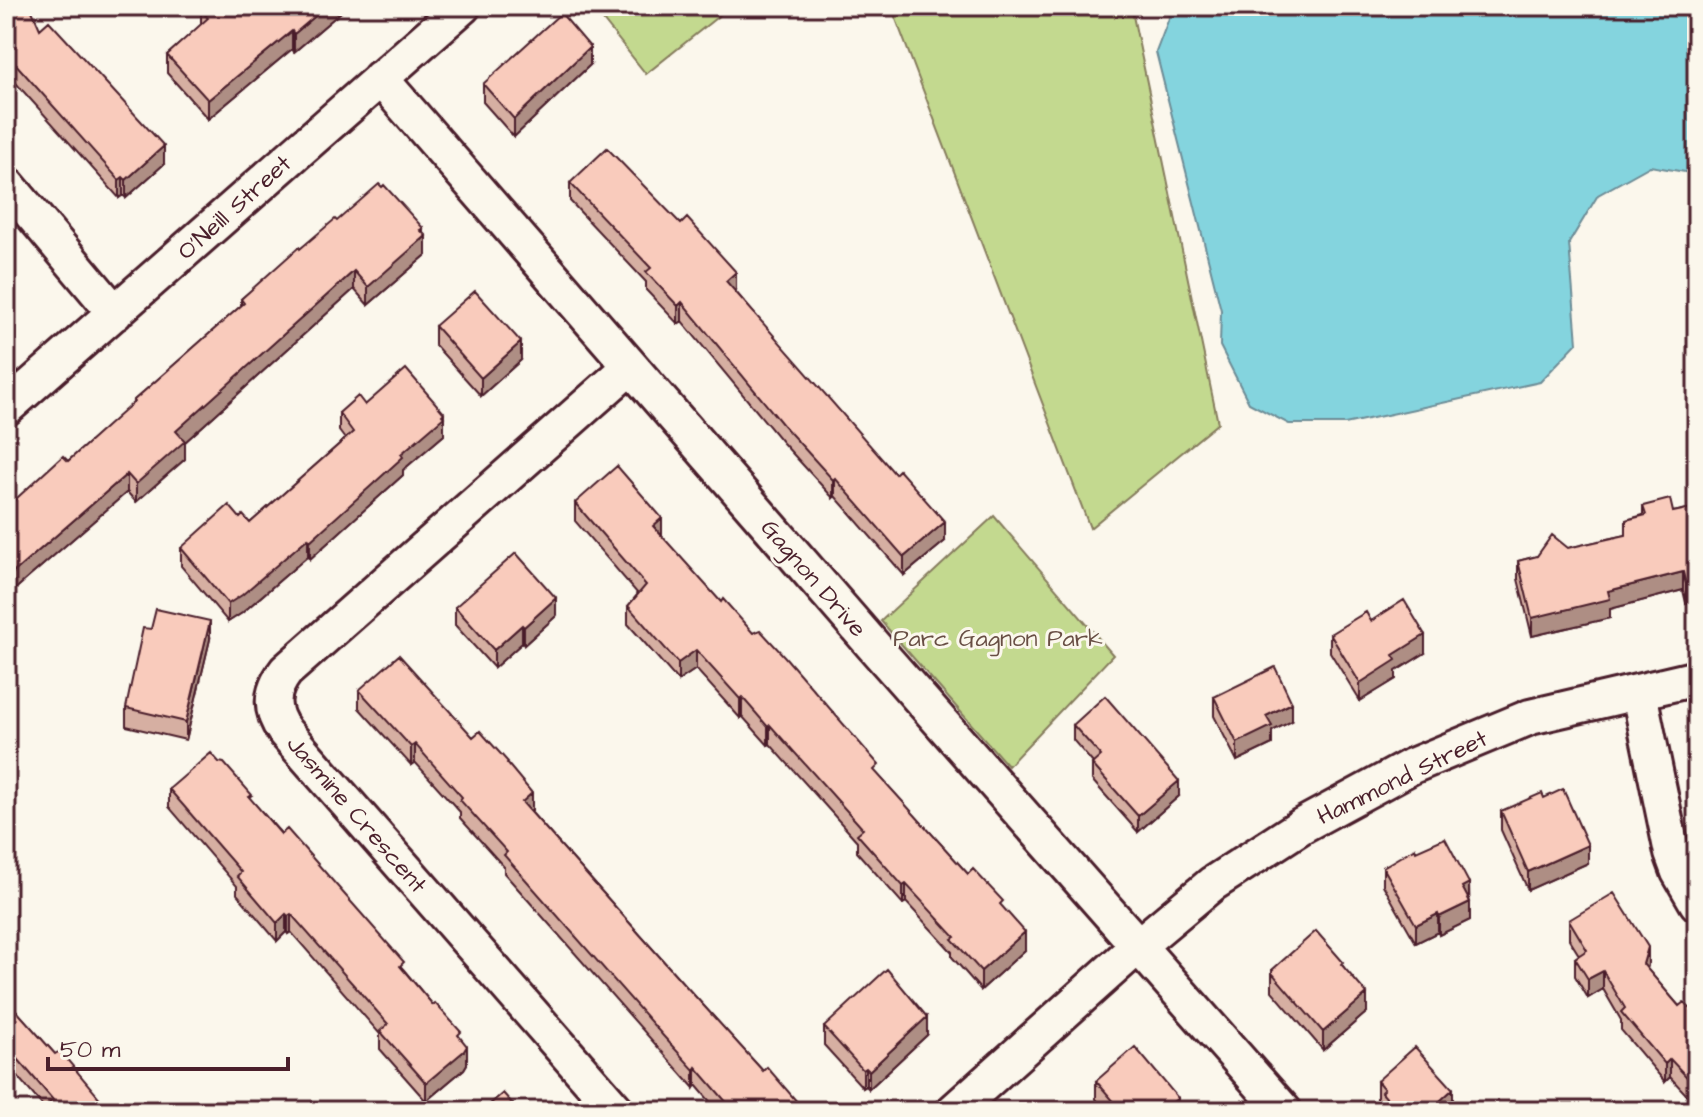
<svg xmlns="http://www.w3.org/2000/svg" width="1703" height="1117" font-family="'Architects Daughter',sans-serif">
	<rect width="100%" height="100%" fill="#fbf7ec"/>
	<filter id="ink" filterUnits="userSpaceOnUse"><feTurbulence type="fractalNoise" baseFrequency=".0125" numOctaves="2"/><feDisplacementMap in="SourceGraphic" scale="16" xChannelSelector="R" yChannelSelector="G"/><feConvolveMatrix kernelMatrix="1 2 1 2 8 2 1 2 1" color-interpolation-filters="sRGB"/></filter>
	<g filter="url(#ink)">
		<!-- green -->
		<path fill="#c3d98f" stroke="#867c5d" stroke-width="2" d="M592,6H731L646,74Z
			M891,6H1131L1218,423L1090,528Z
			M994,516L1113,655L1008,766L881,621Z"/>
		<!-- water -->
		<path fill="#84d4de" stroke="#6d8c96" stroke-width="2" d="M1167,6H1697V174L1650,166L1598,195L1569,243L1577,343L1540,382L1345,424H1289L1249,403L1220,346L1221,310L1156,52L1169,18Z"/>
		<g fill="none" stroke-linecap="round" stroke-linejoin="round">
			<!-- minor casing -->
			<g stroke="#4a1f2b" stroke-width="40">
				<path id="minor" d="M380,78L878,651L1284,1111
					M6,183L115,313
					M6,408L463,6
					M1639,693L1672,853L1679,872L1697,903
					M617,1111L285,732C269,710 270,692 286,671L630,367
					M954,1111L1139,945L1212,884L1303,825L1412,766L1530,717L1697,678"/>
			</g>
			<!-- minor -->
			<use href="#minor" stroke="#fbf7ec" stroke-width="34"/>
		</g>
		<!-- wall -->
		<path fill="#d6afa2" stroke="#4a1f2b" stroke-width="2" d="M6,6L40,29L164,164L126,198L123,195L119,198L6,72Z
			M348,6L294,52L292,49L208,119L167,73V55L201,25V10Z
			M590,65L514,137L483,102V84Z
			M570,183L736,290L735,291L945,541L904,575L835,496L833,498L783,443L682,321L678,324L646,290V282L570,201Z
			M337,221L423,233L426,255L368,305L354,289L185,442V459L136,502L127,492L6,597L68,461L133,404V401L241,306V299L300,249Z
			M435,326L521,360L481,396L435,345Z
			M365,405L444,413V435L403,470V475L310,559L308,556L242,613L228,622L181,566V548L240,518L250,523L345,439L339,431V413Z
			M575,503L879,776L968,874L1003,908L1025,950L981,990L952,957V952L906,902L903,904L857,852V841L770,744L768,745L742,716L740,718L696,669L678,681L628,624V606L638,594L575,521Z
			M1643,506L1673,512L1697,507V600L1686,603L1683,590L1610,609V618L1532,636L1518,579V561L1568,548L1626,535V520L1643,515Z
			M455,607L556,616L524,645L522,643L494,668L455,625Z
			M1371,621L1425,653L1396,671V679L1360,701L1330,652V634Z
			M210,639L186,740L126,726V708Z
			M359,690L473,737L508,765L531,812L683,983L763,1071L805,1111H718L696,1085L694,1088L504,873V867L460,818V812L415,762L411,765L359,708Z
			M1214,697L1292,721L1272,731V744L1237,761L1214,716Z
			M1073,725L1179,796L1138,832L1092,780V764L1093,763L1073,740Z
			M169,789L252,801L404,970L461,1039L467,1064L464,1069L426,1101L380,1049V1034L291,932L288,934L286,932L277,941L237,894V886L169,807Z
			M1544,798L1588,863L1528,890L1501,830V811Z
			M1416,851L1469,883L1470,920L1439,935L1438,932L1416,943L1383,885V867Z
			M1569,920L1648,965L1647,969L1679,1006L1697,1016V1106L1670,1077L1665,1082L1621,1030V1020L1603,989L1588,998L1575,976V958L1579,955L1569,939Z
			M1343,966L1367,1012L1323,1050L1272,991V970Z
			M6,999L55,1054L107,1111H47L12,1070Z
			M824,1027L927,1035L869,1089L866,1086L863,1088L824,1045Z
			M1096,1081L1178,1111H1106L1096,1099Z
			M1377,1081L1453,1107L1449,1111H1381V1104L1377,1099Z"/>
		<!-- shaded-wall -->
		<path fill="#ae8e84" stroke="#4a1f2b" stroke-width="2" d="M327,6H348L294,52V34Z
			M292,31V49L208,119V100Z
			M590,47V65L514,137V119Z
			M164,146V164L126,198V180Z
			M123,177V195L119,198V180Z
			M423,228V239L426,236V255L368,305V287Z
			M354,271V289L185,442V459L136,502V484L176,431Z
			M736,272V290L726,299V281Z
			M682,302V321L678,324V306Z
			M521,342V360L481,396V378Z
			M444,413V435L403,470V475L310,559V541Z
			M127,474V492L6,597V579Z
			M835,478V496L833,498V480Z
			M662,518V536L653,526Z
			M945,522V541L904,575V557Z
			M308,538V556L242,613L228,622V604Z
			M1683,572V590L1610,609V618L1532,636V618L1608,591Z
			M1697,582V600L1686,603V584Z
			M556,598V616L524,645V627Z
			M210,621V639L186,740V722Z
			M522,625V643L494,668V650Z
			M1425,635V653L1396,671V679L1360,701V683L1393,655Z
			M696,650V669L678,681V663Z
			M742,697V716L740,718V699Z
			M1292,703V721L1272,731V744L1237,761V743L1266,716Z
			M770,725V744L768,745V727Z
			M415,744V762L411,765V747Z
			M1179,781V796L1138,832V816Z
			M532,793V811L522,820V802Z
			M1588,845V863L1528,890V872Z
			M1469,883V901L1462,887Z
			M906,884V902L903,904V886Z
			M1470,902V920L1439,935V917Z
			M286,914V932L277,941V923Z
			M291,914V932L288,934V916Z
			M1438,914V932L1416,943V925Z
			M1025,932V950L981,990V971Z
			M1648,947V965L1643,982V964Z
			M1603,971V989L1588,998V979Z
			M1367,994V1012L1323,1050V1032Z
			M927,1017V1035L869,1089V1071Z
			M467,1046V1064L464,1069L426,1101V1083Z
			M12,1052V1070L6,1075V1057Z
			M1670,1059V1077L1665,1082V1064Z
			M696,1067V1085L694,1088V1070Z
			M866,1068V1086L863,1088V1070Z
			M1453,1089V1107L1449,1111H1429Z
			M1178,1098V1111H1162Z"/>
		<!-- building -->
		<path fill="#f9cbbc" stroke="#4a1f2b" stroke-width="2" d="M6,6H30L40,29L49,21L164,146L126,180L123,177L119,180L6,53Z
			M205,6H327L294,34L292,31L208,100L167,55L208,18L201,10Z
			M561,13L590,47L514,119L483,84Z
			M607,148L681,224L687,218L736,272L726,281L895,474L899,470L945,522L904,557L835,478L833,480L783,425L682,302L678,306L646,272L651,268L570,183Z
			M379,184L382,187L384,185L423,228L420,230L426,236L368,287L354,271L176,431L185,441L136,484L127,474L6,579V508L63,456L68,461L134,402L133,401L244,303L241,299L299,247L300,249L335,219L337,221Z
			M475,291L521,342L481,378L435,326Z
			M406,369L444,413L442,415L444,417L401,454L403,457L310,541L308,538L242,595L228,604L181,548L229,505L240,518L243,515L250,523L353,432L339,413L358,396L365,405Z
			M617,466L662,518L653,526L721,602L723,599L753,633L760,630L785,657L879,765L874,770L968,874L973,869L1003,901L1000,904L1025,932L981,971L952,939L955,937L906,884L903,886L857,834L863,829L770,725L768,727L742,697L740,699L696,650L678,663L628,606L646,585L575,503Z
			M1670,499L1673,512L1697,507V582L1686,584L1683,572L1608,591L1610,599L1532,618L1518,561L1537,556L1552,535L1568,548L1626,535V520L1646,515L1643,506Z
			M516,553L556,598L524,627L522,625L494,650L455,607Z
			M1404,600L1425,635L1393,655L1396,660L1360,683L1330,634L1366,612L1371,621Z
			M156,609L210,621L186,722L126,708L143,628L151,629Z
			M399,655L473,737L480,731L508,762L507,763L532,793L522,802L683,983L763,1071L767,1067L805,1111H734L696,1067L694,1070L665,1038L504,855L507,852L460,800L462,797L415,744L411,747L359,690Z
			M1275,667L1292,703L1266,716L1272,726L1237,743L1214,697Z
			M1105,696L1179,781L1138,816L1092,764L1101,756L1073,725Z
			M211,753L219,762L224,763L252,795L249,797L281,834L287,829L404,962L400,966L433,1005L435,1003L461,1032L458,1035L467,1046L464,1051L426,1083L380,1031L388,1024L291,914L288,916L286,914L277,923L237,876L241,872L169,789Z
			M1563,789L1588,845L1528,872L1501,811L1542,793L1544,798Z
			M1445,838L1469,883L1462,887L1470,902L1439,917L1438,914L1416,925L1383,867L1415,848L1416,851Z
			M1614,893L1648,947L1643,964L1679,1006L1684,1002L1697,1016V1088L1670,1059L1665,1064L1621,1012L1625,1008L1603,971L1588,979L1575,958L1587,950L1569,920Z
			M1316,931L1343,962L1341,964L1367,994L1323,1032L1272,973V970Z
			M887,969L927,1017L869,1071L866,1068L863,1070L824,1027Z
			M6,999L55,1054L60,1051L107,1107L102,1111H53L47,1105L53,1100L12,1052L6,1057Z
			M1135,1047L1178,1098L1162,1111H1122L1096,1081Z
			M1415,1047L1453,1089L1429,1111H1398L1381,1092L1384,1089L1377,1081Z
			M503,1093L519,1111H482Z"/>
	</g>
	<g text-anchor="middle" stroke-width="6" stroke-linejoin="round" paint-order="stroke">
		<!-- street labels -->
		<g font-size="24" fill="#4a1f2b" stroke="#fbf7ec">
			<text transform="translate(234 207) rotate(-42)" y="8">O'Neill Street</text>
			<text transform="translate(814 578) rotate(49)" y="8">Gagnon Drive</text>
			<text transform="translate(1402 777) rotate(-26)" y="8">Hammond Street</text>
			<text transform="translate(357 814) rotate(49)" y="8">Jasmine Crescent</text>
		</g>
		<!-- park labels -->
		<g font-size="24" fill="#684e44" stroke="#fbf7ec">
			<text x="998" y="646">Parc Gagnon Park</text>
		</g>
	</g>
	<!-- margin -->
	<rect width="1703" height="1117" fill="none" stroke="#fbf7ec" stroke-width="32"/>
	<rect x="16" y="16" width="1671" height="1085" fill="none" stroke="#4a1f2b" stroke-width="3" filter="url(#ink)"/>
	<!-- scale -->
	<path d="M48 1057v12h240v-12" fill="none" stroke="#4a1f2b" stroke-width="4"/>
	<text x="60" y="1057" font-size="24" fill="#4a1f2b" stroke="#fbf7ec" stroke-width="6" paint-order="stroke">50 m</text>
</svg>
